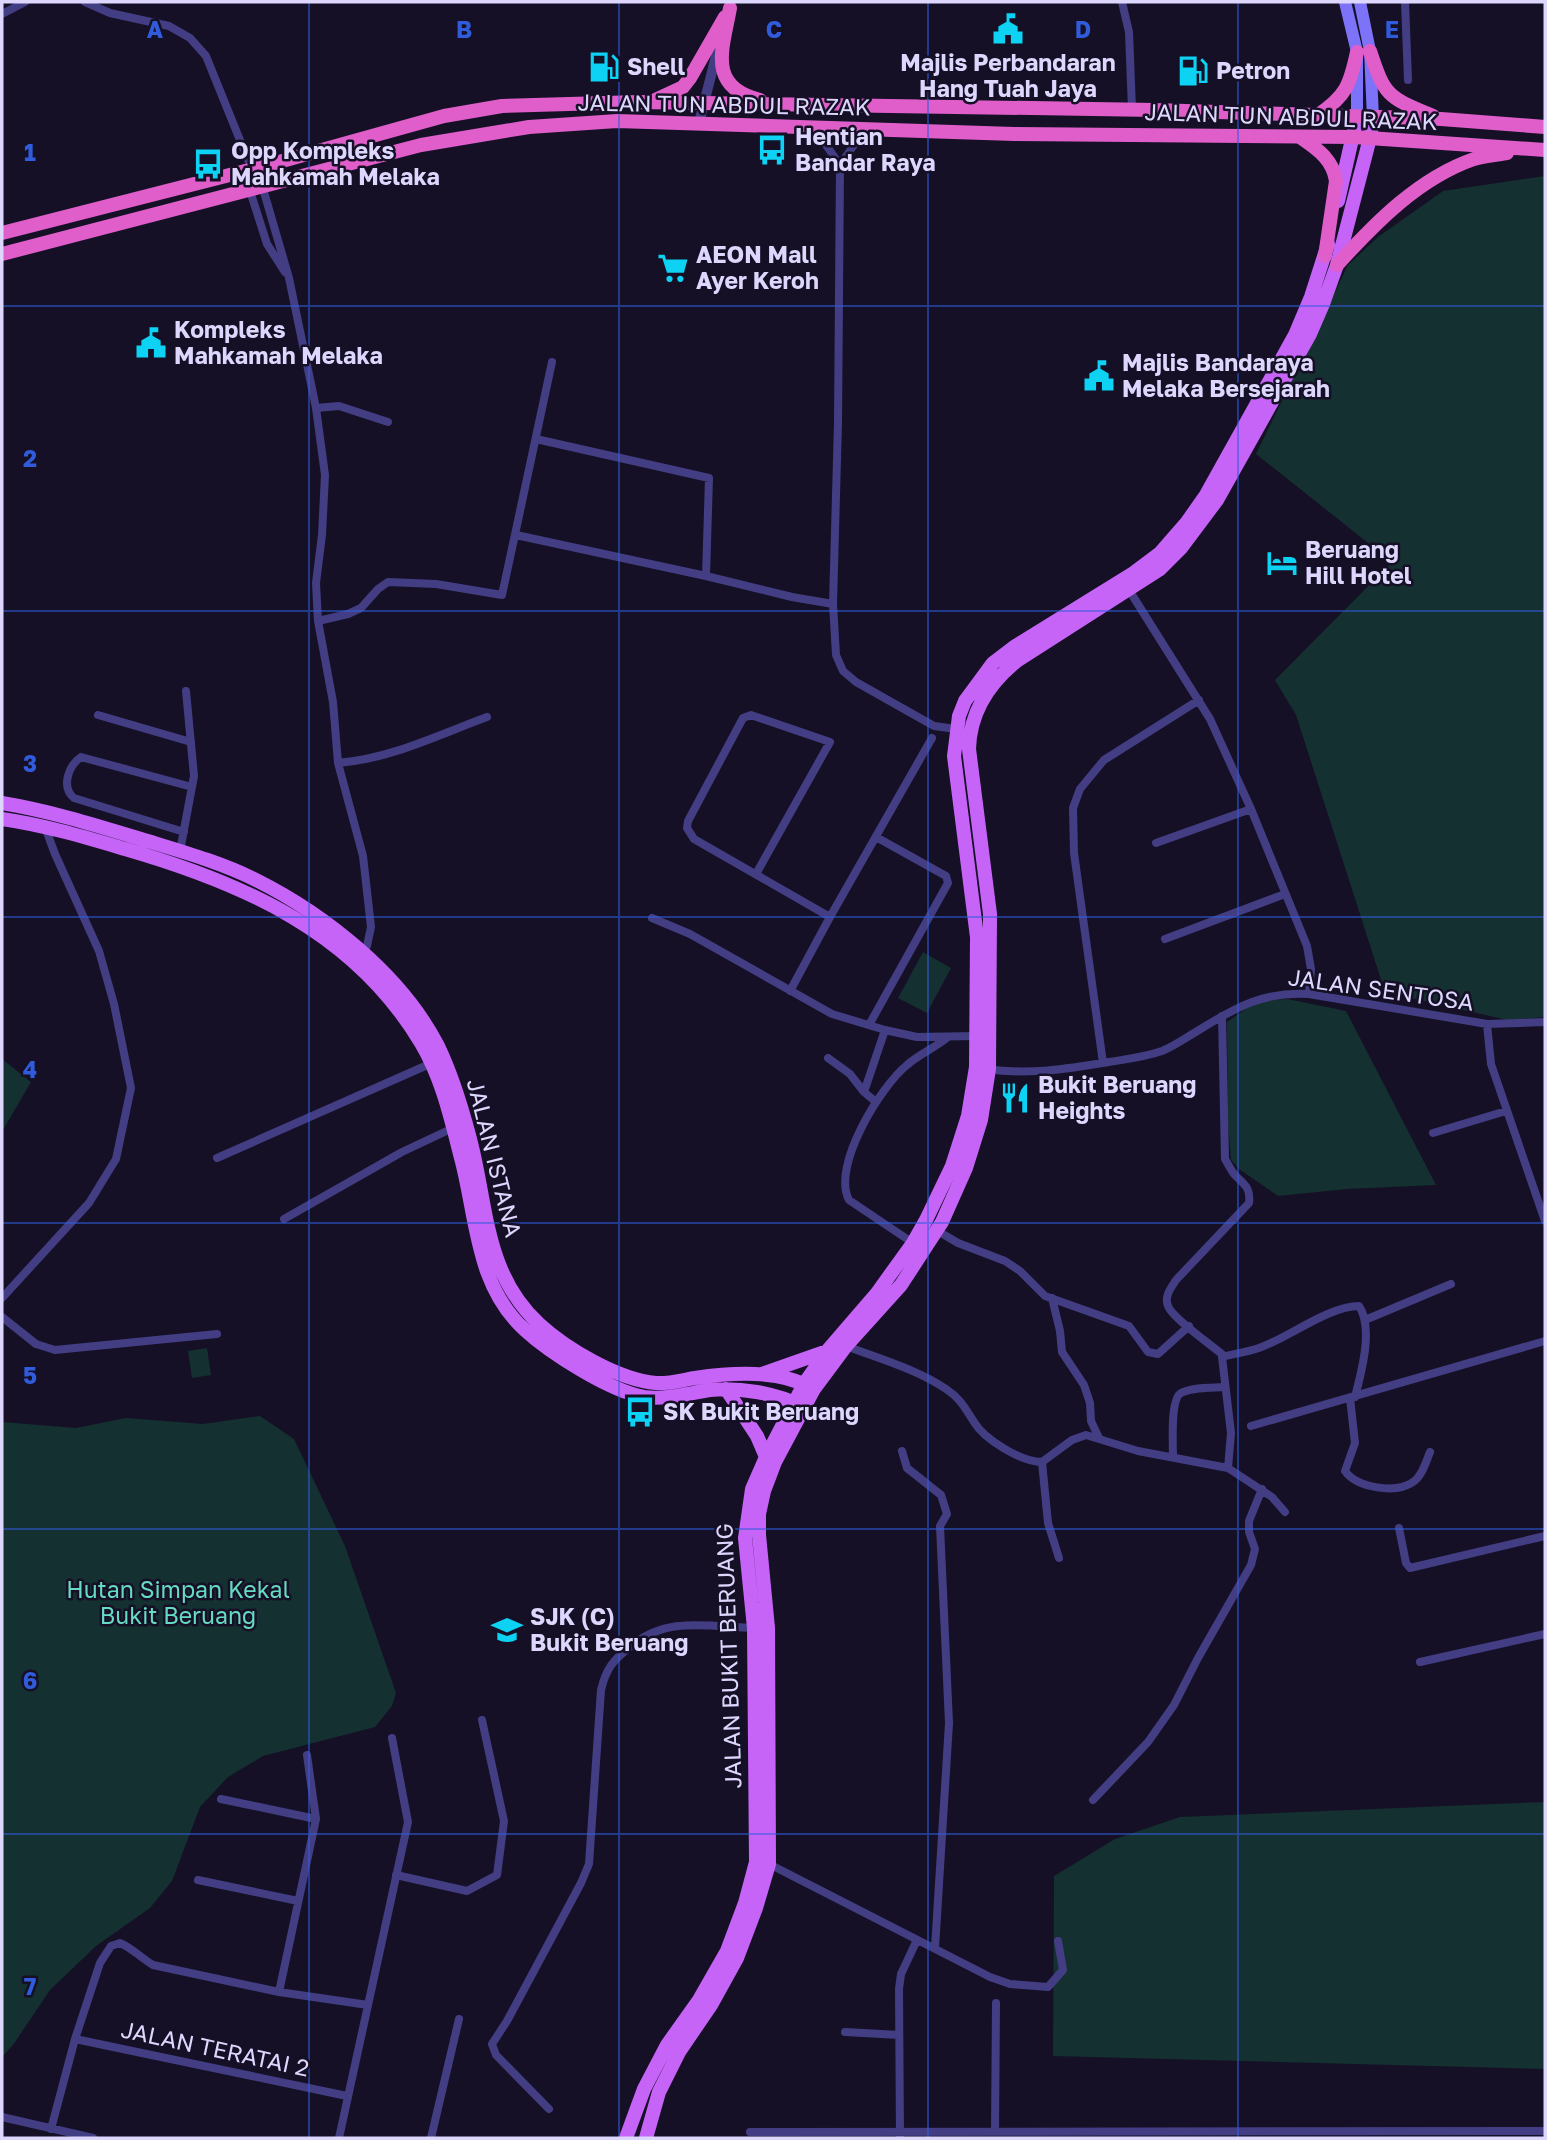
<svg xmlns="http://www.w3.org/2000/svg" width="1547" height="2140" font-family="'Golos Text',sans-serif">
	<rect width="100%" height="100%" fill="#151026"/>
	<!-- green -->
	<path fill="#143030" d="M1545,176V1017L1507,1020L1385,992L1296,715L1275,680L1392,562L1256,454L1348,265L1378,237L1443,191Z
		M923,952L951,968L927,1013L898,998Z
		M1287,999L1346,1011L1436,1185L1347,1189L1278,1196L1239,1169L1231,1160L1228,1124L1227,1022L1257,1001Z
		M2,1059L31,1082L3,1130L2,1129Z
		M207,1348L211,1375L192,1378L188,1351Z
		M260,1416L294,1439L345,1546L396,1693L392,1706L375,1727L263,1756L228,1777L200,1807L172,1881L150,1908L96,1946L50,1990L13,2045L2,2057V1422L76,1428L126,1418L203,1424Z
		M1545,1802V2069L1053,2056L1054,1876L1115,1839L1180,1817Z"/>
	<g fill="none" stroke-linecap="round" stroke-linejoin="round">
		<!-- minor -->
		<path stroke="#433e83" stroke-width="8" d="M85,2L110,13L169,26L190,38L206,56L248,160L257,168L289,278L316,408L325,475L322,535L316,583L318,621L333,702L338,763L363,856L371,927L367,946L360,956
			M1122,2L1129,32L1132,109
			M1405,2L1408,80
			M2,14L25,2
			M810,129L826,145L840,165L838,423L833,604L836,655L843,671L856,682L934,726L956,729
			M840,165L854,145L871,131
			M245,168L244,172L267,244L285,272
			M316,408L339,406L388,422
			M536,439L709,478L706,576
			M516,535L706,576L792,597L833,604
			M1129,590L1210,719L1251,809L1307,946L1311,969L1309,994
			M318,621L348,614L361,608L378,589L388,582L436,584L502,595L552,362
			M98,715L191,742
			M338,763C390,759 438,735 487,717
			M184,832L74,798C61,787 68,766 81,757L192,787
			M1156,843L1251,809
			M180,851L194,776L186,691
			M756,874L830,742L751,715L743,718L688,821L687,828L694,839L830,917
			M652,918L690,934L832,1014L885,1030L917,1037L977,1036
			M1165,939L1285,894
			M790,991L830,917L932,738
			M1222,1016L1225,1159C1228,1164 1231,1170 1234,1174C1244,1185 1251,1187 1249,1203L1176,1280C1171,1288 1164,1296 1168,1306C1172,1318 1213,1346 1224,1356
			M1487,1024L1491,1064L1545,1221
			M869,1025L948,883L946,876L876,837
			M828,1058L850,1074L864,1092
			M1103,1063L1074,853L1073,808L1080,789L1104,760L1199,700
			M986,1069C1029,1075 1067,1069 1109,1062C1127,1059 1145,1057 1162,1051C1175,1046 1187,1037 1199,1030C1236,1007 1265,991 1309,994L1487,1024L1545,1022
			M876,1102L864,1092L885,1030
			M1433,1133L1506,1111
			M217,1158L432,1063
			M284,1219L402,1152L453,1128
			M936,1230L958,1243L1005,1261L1020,1271L1045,1296L1129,1326L1148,1352L1158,1354L1189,1326
			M913,1243L849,1200C831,1166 881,1086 907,1065C919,1054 935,1048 948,1037
			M2,1298L89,1203L116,1159L131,1088L114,1004L99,951L55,854L45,827
			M1052,1298L1060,1331L1062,1352L1084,1385L1090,1403L1091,1421L1099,1438
			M2,1317L36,1344L55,1350L217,1334
			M1365,1320L1451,1284
			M846,1346C880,1359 916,1369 946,1389C960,1398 965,1408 974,1422C984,1439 1021,1462 1042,1462L1072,1440L1086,1435L1138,1451L1228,1468
			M1350,1398L1355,1443L1345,1471C1357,1488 1396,1494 1413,1482C1422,1476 1426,1462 1430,1452
			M1251,1426L1545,1341
			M902,1451L907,1468L941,1495L947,1514L940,1526L949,1723L935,1948
			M1173,1457C1173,1445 1170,1399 1181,1393C1192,1387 1212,1388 1225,1387
			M1042,1462L1048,1523L1059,1558
			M1285,1512L1272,1497L1228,1468L1231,1433L1222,1357C1233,1354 1247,1352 1259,1348C1288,1338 1329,1306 1359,1306C1374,1328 1361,1373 1355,1397
			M1399,1528L1406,1563L1410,1568L1545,1536
			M1420,1662L1545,1634
			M221,1799L316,1819
			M1093,1800L1148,1742L1174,1705L1198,1658L1251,1565L1255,1549L1249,1532V1521L1262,1489
			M769,1864L990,1977L1010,1984L1048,1987L1063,1970L1058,1941
			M396,1875L467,1891L497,1875L504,1821L482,1720
			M198,1880L298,1901
			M279,1992L316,1819L307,1755
			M845,2032L899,2035
			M75,2039L347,2096
			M549,2109L496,2055L492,2044L507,2021L581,1883L589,1864L601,1690C606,1669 613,1660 630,1647C667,1615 709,1627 755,1628
			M2,2117L93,2138
			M51,2129L75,2039L100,1963L111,1946L120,1943C132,1948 141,1958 153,1965L279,1992L368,2005
			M750,2132L1545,2131
			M995,2132L996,2003
			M339,2138L408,1822L392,1738
			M431,2138L459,2019
			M900,2138L899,1989L901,1974L917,1940"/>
		<!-- tertiary -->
		<path stroke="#433e83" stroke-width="10" d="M699,123L718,48"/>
		<!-- secondary -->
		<path stroke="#7c73f9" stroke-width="12" d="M1345,2L1357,52V117
			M1360,2L1370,51L1373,118"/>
		<!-- primary -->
		<path stroke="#c764f8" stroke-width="14" d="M1338,201L1357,117
			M2,803C50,811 95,825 141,839C180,851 220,862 256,880C326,915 402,976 438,1046C452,1075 461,1105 469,1135C488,1204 483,1272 539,1324C566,1349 619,1380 656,1383C669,1384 682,1380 695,1378C729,1373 778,1369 809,1387
			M2,819C44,825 84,837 125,849C243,883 355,932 421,1043C442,1078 451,1119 461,1158C477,1217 475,1285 525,1330C550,1353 610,1391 644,1397C666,1400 689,1393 710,1390C739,1387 775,1393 801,1406
			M762,1374L827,1351
			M726,1389L757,1436L766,1457
			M626,2138L644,2089L667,2045L699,2000L727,1951L745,1903L756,1862L754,1628L745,1538L752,1489L766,1457L804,1384L827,1351L877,1293L913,1243L926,1220L952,1166L968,1116L976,1067L977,937L954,756L959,716L965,701L993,663L1014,647L1132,574L1160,553L1187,522L1206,495L1295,335L1311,297L1328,244
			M646,2138L659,2092L679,2052L711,2005L737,1958L756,1908L769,1864L768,1628L759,1535V1514L764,1491L775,1462L814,1389L846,1346L901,1285L942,1222L966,1168L981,1120L989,1069L990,914L969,749C970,712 989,683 1018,660L1160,569L1181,548L1217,500L1310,334L1323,304L1337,265L1370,138L1373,118"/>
		<!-- trunk -->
		<path stroke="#df5eca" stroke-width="14" d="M730,8C723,48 706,87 760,100
			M1370,51C1385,97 1388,97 1433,116
			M655,100L683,87L690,78L725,17
			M1318,115C1346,96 1350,85 1357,52
			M1300,137C1317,149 1333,159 1336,181L1325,256
			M2,233L257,168L444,116L502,106L639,102L1155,110L1441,119L1545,127
			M2,254L421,145L529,127L617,121L1014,134L1354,137L1545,150
			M1337,265C1375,223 1419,178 1474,159C1484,156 1496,155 1507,153"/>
	</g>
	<!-- grid -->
	<path fill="none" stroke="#305cdc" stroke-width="2" stroke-opacity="0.55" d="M309,2V2138M619,2V2138M928,2V2138M1238,2V2138M2,306H1545M2,611H1545M2,917H1545M2,1223H1545M2,1529H1545M2,1834H1545"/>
	<!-- icons -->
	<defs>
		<g id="civic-bare" transform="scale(2.415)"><path d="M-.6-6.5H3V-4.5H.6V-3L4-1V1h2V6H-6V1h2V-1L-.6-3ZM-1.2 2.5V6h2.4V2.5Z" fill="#0dd2f4" stroke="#151026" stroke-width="2.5" paint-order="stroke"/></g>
		<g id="fuel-bare" transform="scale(2.415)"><path d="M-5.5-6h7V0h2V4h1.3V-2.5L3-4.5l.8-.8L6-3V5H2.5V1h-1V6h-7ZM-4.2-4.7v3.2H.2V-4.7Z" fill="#0dd2f4" stroke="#151026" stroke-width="2.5" paint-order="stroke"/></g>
		<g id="bus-bare" transform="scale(2.415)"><path d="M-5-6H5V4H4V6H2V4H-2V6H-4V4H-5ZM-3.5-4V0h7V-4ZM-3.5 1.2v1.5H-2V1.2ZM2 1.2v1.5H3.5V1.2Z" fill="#0dd2f4" stroke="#151026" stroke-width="2.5" paint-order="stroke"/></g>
		<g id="supermarket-bare" transform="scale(2.415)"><path d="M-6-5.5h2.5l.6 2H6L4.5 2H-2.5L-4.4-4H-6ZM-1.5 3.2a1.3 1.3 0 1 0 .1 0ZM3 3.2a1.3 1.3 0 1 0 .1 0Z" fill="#0dd2f4" stroke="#151026" stroke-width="2.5" paint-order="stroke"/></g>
		<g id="hotel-bare" transform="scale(2.415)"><path d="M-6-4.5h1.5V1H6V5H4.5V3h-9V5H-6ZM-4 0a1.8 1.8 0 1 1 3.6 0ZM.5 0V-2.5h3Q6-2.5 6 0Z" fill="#0dd2f4" stroke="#151026" stroke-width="2.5" paint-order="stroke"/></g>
		<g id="restaurant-bare" transform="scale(2.415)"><path d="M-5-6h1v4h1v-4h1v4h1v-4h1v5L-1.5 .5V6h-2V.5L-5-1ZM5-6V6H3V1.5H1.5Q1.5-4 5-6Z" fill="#0dd2f4" stroke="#151026" stroke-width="2.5" paint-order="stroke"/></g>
		<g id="school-bare" transform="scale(2.415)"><path d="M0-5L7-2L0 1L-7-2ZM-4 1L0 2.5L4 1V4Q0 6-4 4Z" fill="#0dd2f4" stroke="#151026" stroke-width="2.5" paint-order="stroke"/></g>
	</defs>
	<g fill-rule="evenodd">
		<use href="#civic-bare" x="1008" y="29"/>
		<use href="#fuel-bare" x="604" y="67"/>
		<use href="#fuel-bare" x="1193" y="71"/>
		<use href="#bus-bare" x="772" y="150"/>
		<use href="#bus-bare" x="208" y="164"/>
		<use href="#supermarket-bare" x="673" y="268"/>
		<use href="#civic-bare" x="151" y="343"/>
		<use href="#civic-bare" x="1099" y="376"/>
		<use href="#hotel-bare" x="1282" y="563"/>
		<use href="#restaurant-bare" x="1015" y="1098"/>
		<use href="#bus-bare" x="640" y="1412"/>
		<use href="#school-bare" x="507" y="1630"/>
	</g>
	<g text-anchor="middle" stroke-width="5" stroke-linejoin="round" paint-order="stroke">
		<!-- poi labels -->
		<g font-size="23" font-weight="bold" fill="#ddd7fd" stroke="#151026" text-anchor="start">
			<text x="1008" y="71" text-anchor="middle">Majlis Perbandaran<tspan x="1008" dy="26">Hang Tuah Jaya</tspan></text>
			<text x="627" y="75">Shell</text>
			<text x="1216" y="79">Petron</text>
			<text x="795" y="145">Hentian<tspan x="795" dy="26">Bandar Raya</tspan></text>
			<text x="231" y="159">Opp Kompleks<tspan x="231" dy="26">Mahkamah Melaka</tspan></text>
			<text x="696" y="263">AEON Mall<tspan x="696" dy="26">Ayer Keroh</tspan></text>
			<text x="174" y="338">Kompleks<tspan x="174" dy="26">Mahkamah Melaka</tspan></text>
			<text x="1122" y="371">Majlis Bandaraya<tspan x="1122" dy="26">Melaka Bersejarah</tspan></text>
			<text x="1305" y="558">Beruang<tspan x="1305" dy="26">Hill Hotel</tspan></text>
			<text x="1038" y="1093">Bukit Beruang<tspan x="1038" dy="26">Heights</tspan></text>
			<text x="663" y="1420">SK Bukit Beruang</text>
			<text x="530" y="1625">SJK (C)<tspan x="530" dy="26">Bukit Beruang</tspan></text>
		</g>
		<!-- street labels -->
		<g font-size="23" fill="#ddd7fd" stroke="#151026">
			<text transform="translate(724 105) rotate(1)" y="8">JALAN TUN ABDUL RAZAK</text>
			<text transform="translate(1291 117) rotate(2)" y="8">JALAN TUN ABDUL RAZAK</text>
			<text transform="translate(1381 990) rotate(8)" y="8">JALAN SENTOSA</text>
			<text transform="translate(494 1158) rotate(76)" y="8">JALAN ISTANA</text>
			<text transform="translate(729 1656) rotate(-92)" y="8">JALAN BUKIT BERUANG</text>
			<text transform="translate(215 2049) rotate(12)" y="8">JALAN TERATAI 2</text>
		</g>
		<!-- park labels -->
		<g font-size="23" fill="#66dbc3" stroke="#151026">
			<text x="178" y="1598">Hutan Simpan Kekal<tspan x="178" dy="26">Bukit Beruang</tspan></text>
		</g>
	</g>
	<g font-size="23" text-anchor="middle" font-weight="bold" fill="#305cdc" stroke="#151026" stroke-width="5" stroke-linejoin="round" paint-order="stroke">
		<text x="155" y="38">A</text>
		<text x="464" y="38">B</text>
		<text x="774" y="38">C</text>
		<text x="1083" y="38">D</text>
		<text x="1392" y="38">E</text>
		<text x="30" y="161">1</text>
		<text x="30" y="467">2</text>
		<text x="30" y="772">3</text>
		<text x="30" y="1078">4</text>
		<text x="30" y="1384">5</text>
		<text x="30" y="1689">6</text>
		<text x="30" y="1995">7</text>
	</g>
	<!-- border -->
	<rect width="1547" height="2140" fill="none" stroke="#ddd7fd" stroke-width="7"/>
</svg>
